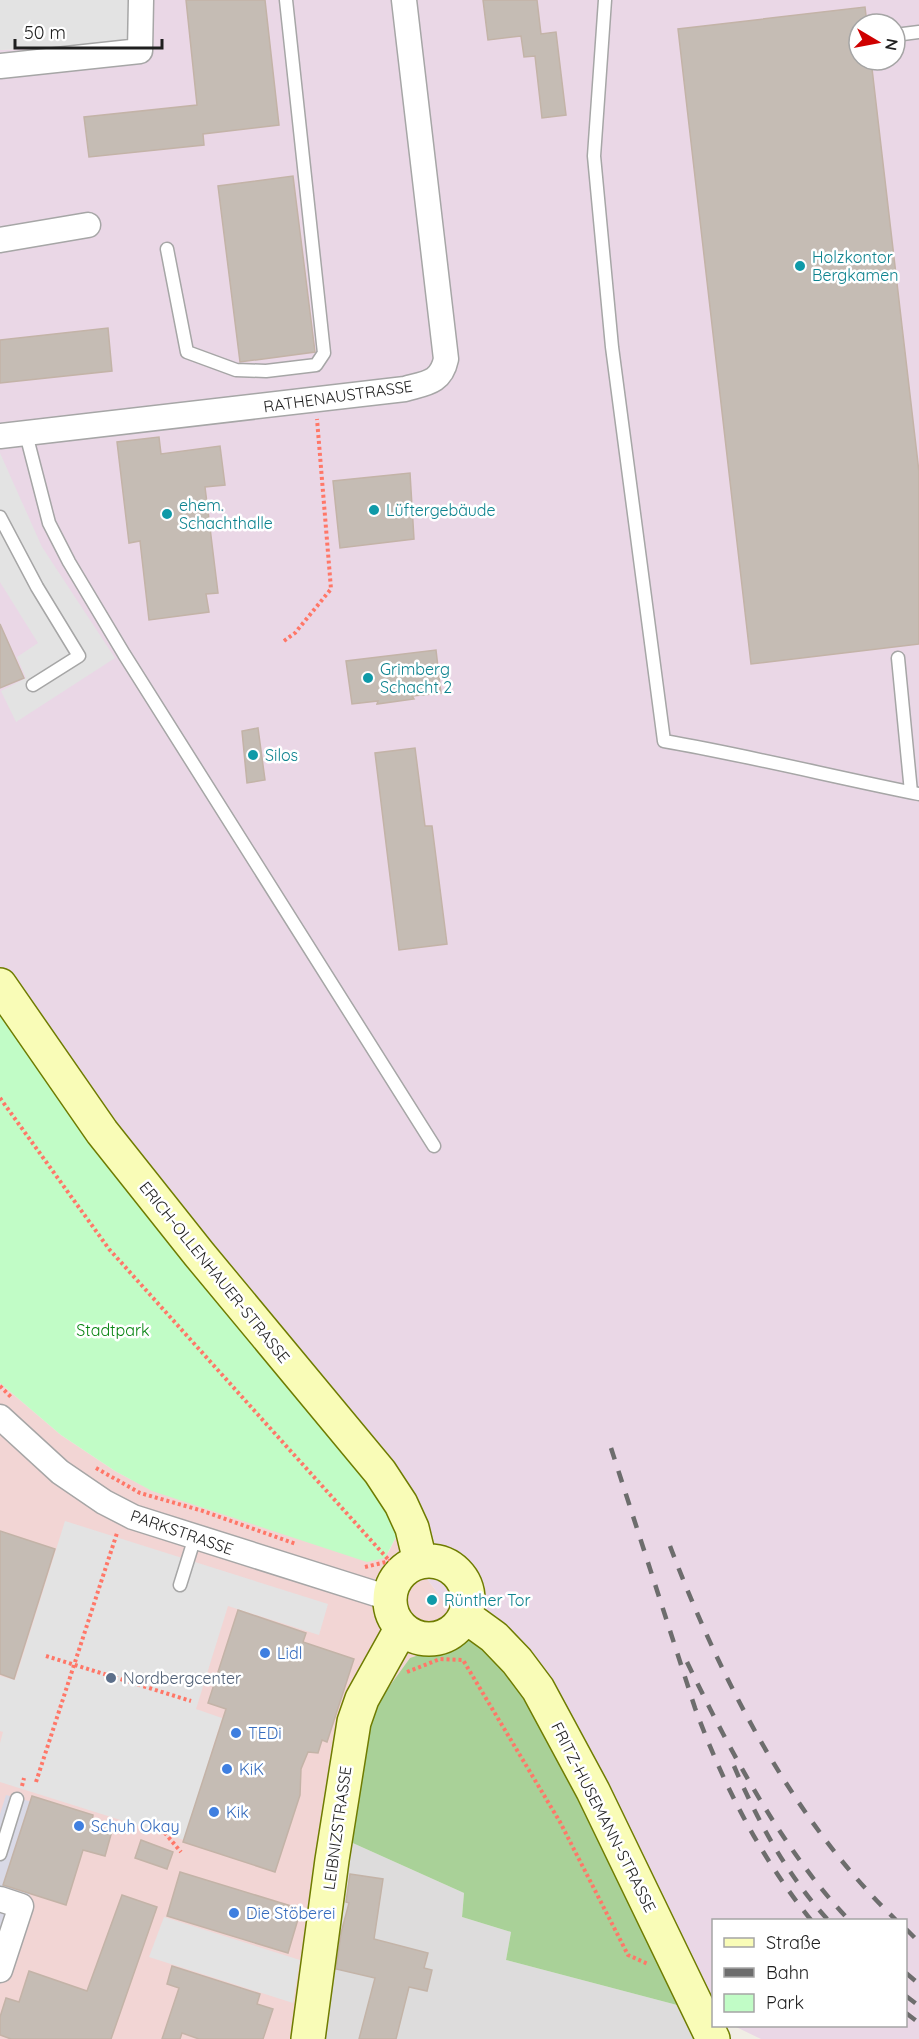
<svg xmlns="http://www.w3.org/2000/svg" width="919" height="2039" font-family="Quicksand,sans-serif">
	<rect width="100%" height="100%" fill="#f0ede5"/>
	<!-- residential -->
	<path fill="#dddcdc" d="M346,1840L464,1893L462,1917L511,1932L506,1960L696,2010L709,2039H319Z"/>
	<!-- commercial -->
	<path fill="#f2d5d4" d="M0,1383L61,1435L115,1471L151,1490L202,1506L388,1553L396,1537L471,1638L370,1713L319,2039H0Z"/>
	<!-- industrial -->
	<path fill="#ead7e6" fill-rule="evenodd" d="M135,0H919V2039H761L734,2026H906V1920H714L713,2003L471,1638L396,1537L392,1514L0,990V50L133,43ZM859,24H895V60H859Z"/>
	<!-- forest -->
	<path fill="#a9d198" d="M471,1638L499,1656L583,1790L696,2010L506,1960L511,1932L462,1917L464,1893L346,1840L370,1713L410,1658Z"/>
	<!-- park -->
	<path fill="#c1fcc6" d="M0,990L392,1514L396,1537L385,1558L367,1562L152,1491L115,1471L61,1435L0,1383Z"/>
	<!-- parking -->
	<path fill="#e3e3e3" d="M0,0H135L134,43L0,50Z
		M0,453L42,547L115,658L16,722L1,691L26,678L17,657L38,643L0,582Z
		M65,1521L328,1604L319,1635L228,1606L196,1709L222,1718L184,1840L0,1782V1743L3,1732L0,1731V1676L15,1680Z
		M164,1917L300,1960L293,2003L149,1957Z"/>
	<!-- plaza -->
	<path fill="#d9d9e6" d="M6,1795L36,1803L30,1893L0,1984V1814Z"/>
	<!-- building -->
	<path fill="#c5bcb4" stroke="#c3b3a7" stroke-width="1.5" d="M186,0H265L279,125L203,134L204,145L89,157L84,117L197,105Z
		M483,0H537L541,34L556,32L566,115L542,118L535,56L524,57L521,36L488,40Z
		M865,7L867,24H859V60H871L919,472V644L751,664L678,29Z
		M293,176L315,352L240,362L218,186Z
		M108,328L112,371L0,383V340Z
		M159,437L161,454L220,446L225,485L205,487L218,593L206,594L209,612L149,620L140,541L129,543L117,442Z
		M410,473L414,539L340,548L333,481Z
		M0,624L24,678L0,688Z
		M436,650L441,693L412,696L414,699L377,704L378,701L352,704L346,661Z
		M258,728L265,780L247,783L242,731Z
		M415,748L425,826H432L447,944L399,950L375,753Z
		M0,1531L55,1549L14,1679L0,1674Z
		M238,1610L306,1633L303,1642L354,1659L327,1742L322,1740L318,1753L308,1752L301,1769L300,1795L275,1872L183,1842L226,1709L208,1703Z
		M32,1796L93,1815L92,1824L112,1831L105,1856L83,1850L66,1905L3,1885Z
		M141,1840L173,1852L167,1869L135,1858Z
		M180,1872L301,1909L288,1953L167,1916Z
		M350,1874L383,1879L374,1939L428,1953L424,1968L432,1970L427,1991L409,1987L396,2039H359L375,1978L336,1969L341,1933L349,1903L346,1902Z
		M122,1895L157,1907L111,2039H11L0,2035V2017L6,1998L19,2002L29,1971L87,1991Z
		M172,1966L260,1994L257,2004L273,2009L263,2039H199L182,2033L180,2039H162L179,1988L167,1984Z"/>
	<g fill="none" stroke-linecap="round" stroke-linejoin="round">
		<!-- lane casing -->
		<g stroke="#a6a6a6" stroke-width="15">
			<path id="lane" d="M605,0L594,156L612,347L664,741C750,756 834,777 919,794
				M895,35L919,32
				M167,249L187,352L236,370L266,371L316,365L324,353L286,0
				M26,434L49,523L69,562L124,654L434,1146
				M0,517L37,587L79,656L33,685
				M898,658L911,792
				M180,1585L195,1537
				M0,1854L17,1799"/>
		</g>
		<!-- street casing -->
		<g stroke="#a6a6a6" stroke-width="27">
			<path id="street" d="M0,66L140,51L141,0
				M0,240L88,225
				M0,436L405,389C426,383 441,383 446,359L404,0
				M0,1417L60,1472L104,1502L133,1517L389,1598
				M0,1899L21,1906L0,1970"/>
		</g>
		<!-- secondary casing -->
		<g stroke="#6f7c00" stroke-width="36">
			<path id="secondary" d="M0,985L102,1132L199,1254L380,1472L401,1504L412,1528L420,1561
				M390 1600a39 39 0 1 1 78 0a39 39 0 1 1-78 0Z
				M465,1616L494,1637L517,1661L538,1689L593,1791L713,2039
				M308,2039L332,1860L354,1722L362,1699L401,1629"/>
		</g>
		<!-- path -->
		<path stroke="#ff7768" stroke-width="4" stroke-dasharray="3 3" stroke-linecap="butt" d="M284,641L295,633L331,589L317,419
			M0,1098L109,1249L395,1567
			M0,1386L12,1398
			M96,1468L140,1493L203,1511L296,1544
			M365,1567L390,1561
			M46,1656L191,1701
			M407,1672L440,1659L463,1660L560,1822L628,1955L648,1964
			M36,1782L117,1533
			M22,1786L24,1778
			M153,1819L181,1852"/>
		<!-- lane -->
		<use href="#lane" stroke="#fff" stroke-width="12"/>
		<!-- street -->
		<use href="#street" stroke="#fff" stroke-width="24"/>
		<!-- secondary -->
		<use href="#secondary" stroke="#f9fcb7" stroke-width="33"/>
		<!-- rail -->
		<path stroke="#6d6d6d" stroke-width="4.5" stroke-dasharray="12 12" stroke-linecap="butt" d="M611,1448L695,1708C723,1784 760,1857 811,1920
			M670,1546C720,1678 793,1821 896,1920
			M687,1662C729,1749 782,1850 849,1920
			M734,1766C758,1822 787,1875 828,1920
			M906,1929L919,1942
			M906,1973L919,1984
			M906,1996L919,2006
			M906,2013L919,2023"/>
	</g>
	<!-- markers -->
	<g fill="#0f9aa8" stroke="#fff" stroke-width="2">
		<circle cx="800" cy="266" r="6"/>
		<circle cx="374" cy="510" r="6"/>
		<circle cx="167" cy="514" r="6"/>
		<circle cx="368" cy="678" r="6"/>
		<circle cx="253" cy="755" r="6"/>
		<circle cx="432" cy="1600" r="6"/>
	</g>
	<g fill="#3f7fe0" stroke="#fff" stroke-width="2">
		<circle cx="265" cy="1653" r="6"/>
		<circle cx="236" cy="1733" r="6"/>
		<circle cx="227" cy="1769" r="6"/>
		<circle cx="214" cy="1812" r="6"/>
		<circle cx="79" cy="1826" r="6"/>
		<circle cx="234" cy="1913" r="6"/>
	</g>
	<circle fill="#5c6f8a" stroke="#fff" stroke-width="2" cx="111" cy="1678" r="6"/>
	<g text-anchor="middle" stroke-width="5" stroke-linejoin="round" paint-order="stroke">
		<!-- culture labels -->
		<g font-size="16" fill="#0d838f" stroke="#fff" text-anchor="start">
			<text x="812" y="263">Holzkontor<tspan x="812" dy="18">Bergkamen</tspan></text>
			<text x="179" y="511">ehem.<tspan x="179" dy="18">Schachthalle</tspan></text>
			<text x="386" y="516">Lüftergebäude</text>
			<text x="380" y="675">Grimberg<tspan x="380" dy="18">Schacht 2</tspan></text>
			<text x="265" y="761">Silos</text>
			<text x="444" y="1606">Rünther Tor</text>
		</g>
		<!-- street labels -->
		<g font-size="16" fill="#1f1f1f" stroke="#fff">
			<text transform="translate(338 396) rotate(-8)" y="6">RATHENAUSTRASSE</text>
			<text transform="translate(215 1272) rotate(51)" y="6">ERICH-OLLENHAUER-STRASSE</text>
			<text transform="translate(182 1532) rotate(19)" y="6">PARKSTRASSE</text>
			<text transform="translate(604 1817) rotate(63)" y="6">FRITZ-HUSEMANN-STRASSE</text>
			<text transform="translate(337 1828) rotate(-82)" y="6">LEIBNIZSTRASSE</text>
		</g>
		<!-- park labels -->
		<g font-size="16" fill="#078411" stroke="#fff">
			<text x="113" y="1336">Stadtpark</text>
		</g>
		<!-- shop labels -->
		<g font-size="16" fill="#366cbe" stroke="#fff" text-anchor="start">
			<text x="277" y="1659">Lidl</text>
			<text x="248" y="1739">TEDi</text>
			<text x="239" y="1775">KiK</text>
			<text x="226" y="1818">Kik</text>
			<text x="91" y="1832">Schuh Okay</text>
			<text x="246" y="1919">Die Stöberei</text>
		</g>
		<!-- service labels -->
		<g font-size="16" fill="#4e5e75" stroke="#fff" text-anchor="start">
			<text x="123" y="1684">Nordbergcenter</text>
		</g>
	</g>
	<!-- legend -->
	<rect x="712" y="1919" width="195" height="108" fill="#ffffff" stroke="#a5a5a5" stroke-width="1.5"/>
	<rect x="724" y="1938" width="30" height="9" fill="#f9fcb7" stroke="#a5a5a5" stroke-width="1.5"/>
	<text x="766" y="1949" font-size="18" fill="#1f1f1f">Straße</text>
	<rect x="724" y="1968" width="30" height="9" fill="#6d6d6d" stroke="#a5a5a5" stroke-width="1.5"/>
	<text x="766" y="1979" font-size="18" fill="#1f1f1f">Bahn</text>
	<rect x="724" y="1994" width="30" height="18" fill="#c1fcc6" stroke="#a5a5a5" stroke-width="1.5"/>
	<text x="766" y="2009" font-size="18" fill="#1f1f1f">Park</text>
	<!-- north arrow -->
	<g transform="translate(877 42) rotate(100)"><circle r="28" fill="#ffffff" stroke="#a5a5a5" stroke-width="1.5"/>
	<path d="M0-4.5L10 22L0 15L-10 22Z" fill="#cf0000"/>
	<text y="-9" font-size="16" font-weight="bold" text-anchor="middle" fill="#1f1f1f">N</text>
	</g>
	<!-- scale -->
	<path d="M15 39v9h147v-9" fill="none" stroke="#1f1f1f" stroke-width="3"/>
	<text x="24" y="39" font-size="18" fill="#1f1f1f" stroke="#ffffff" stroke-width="4.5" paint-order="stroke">50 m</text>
</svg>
